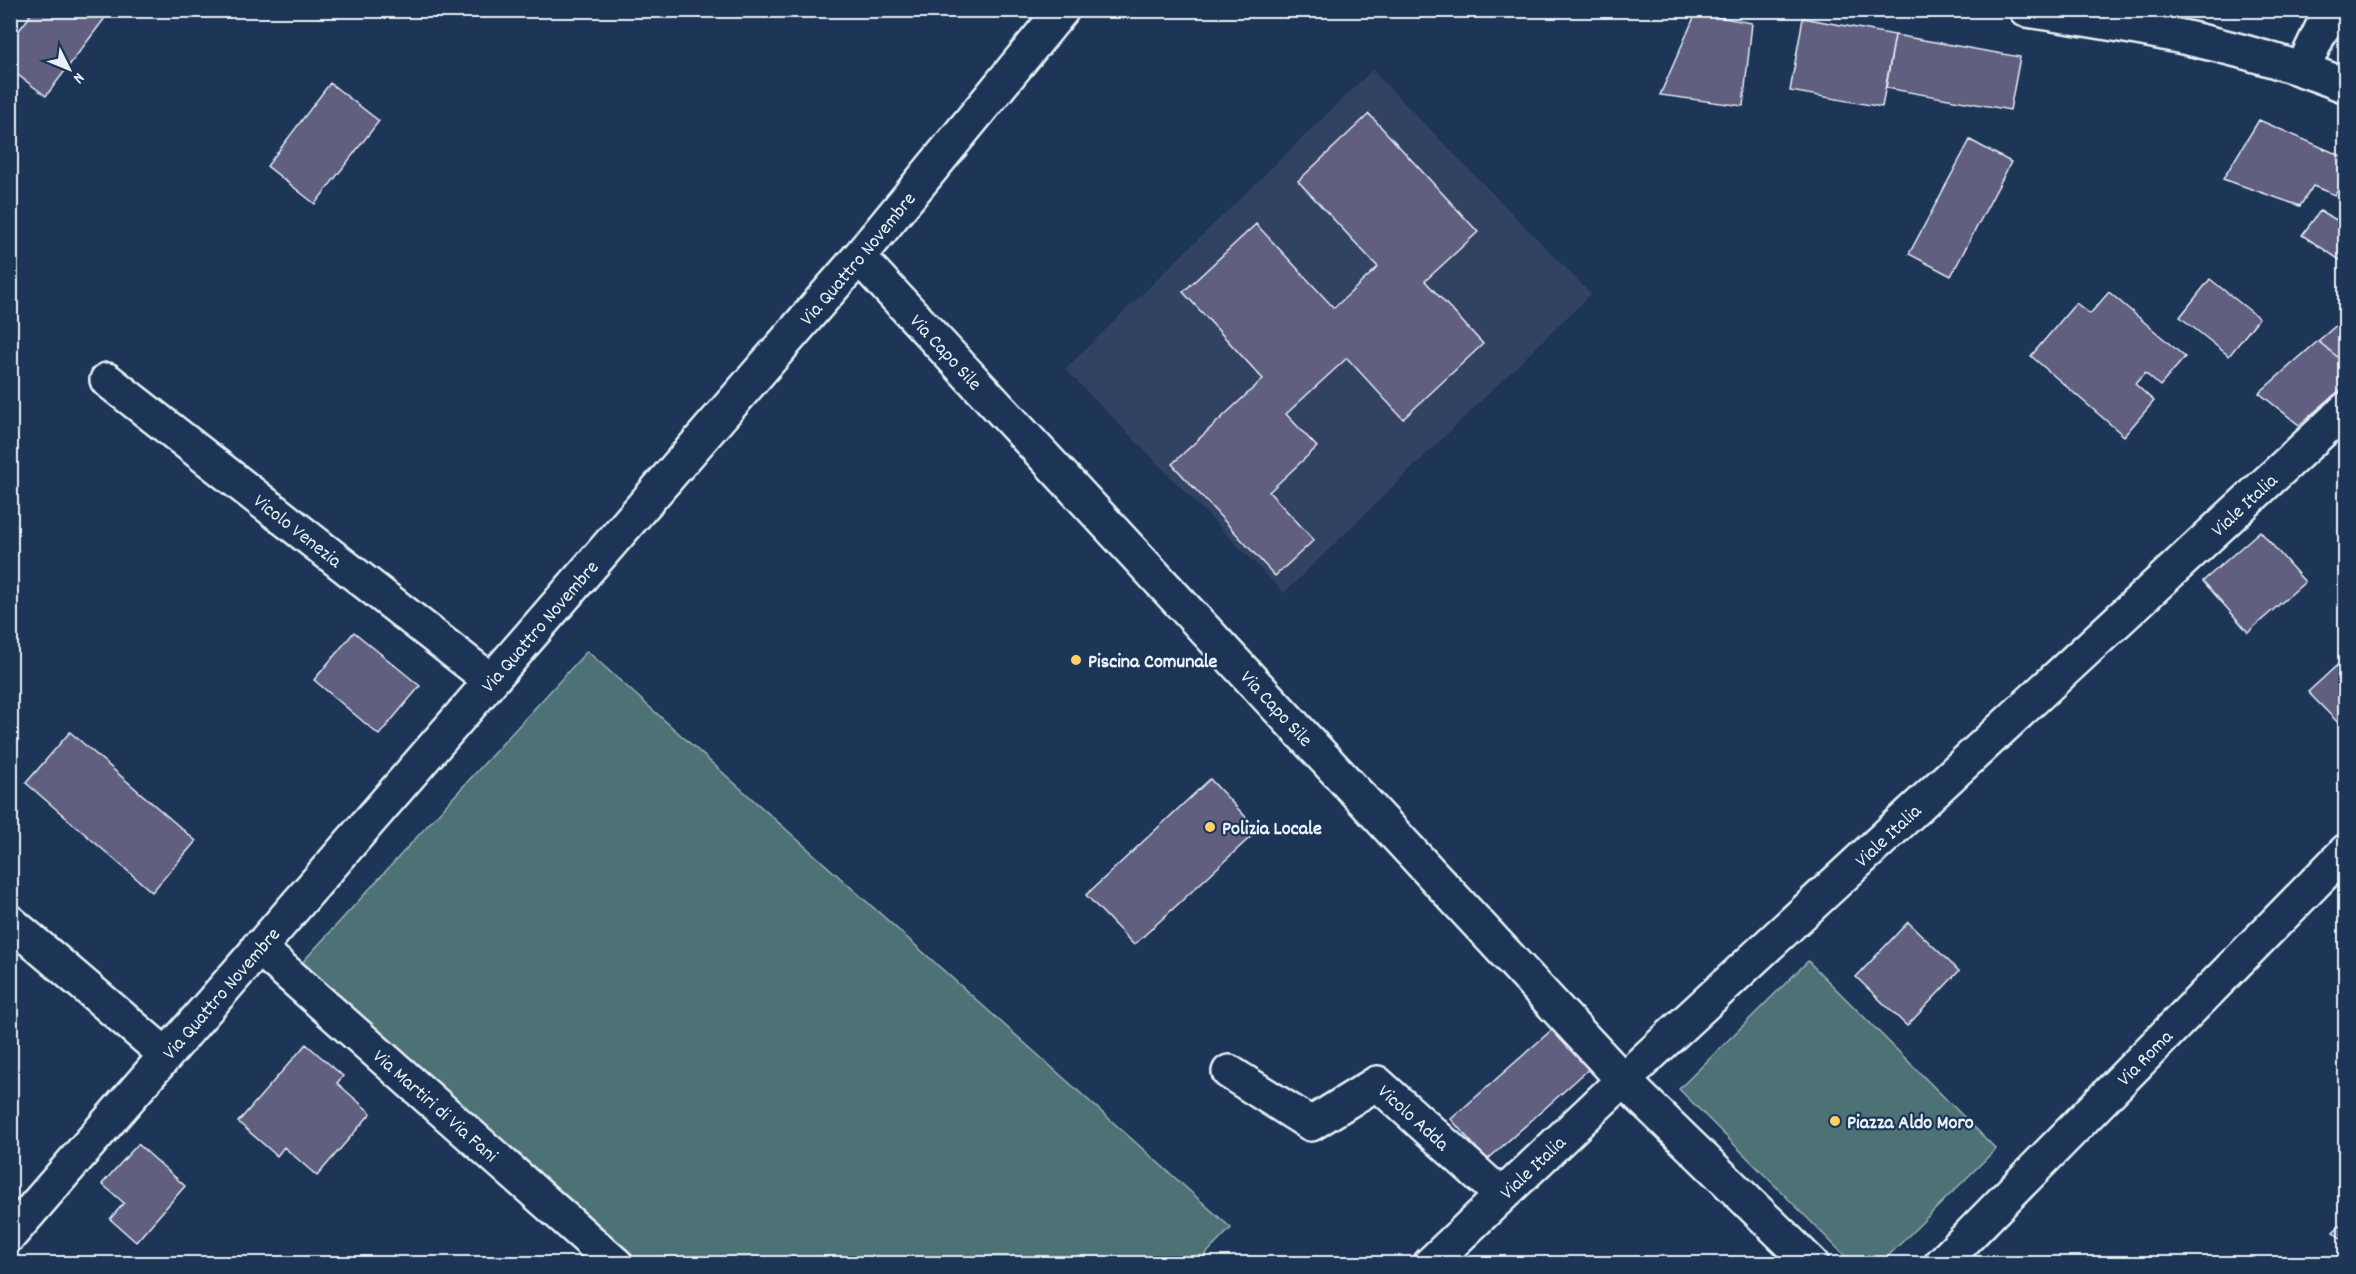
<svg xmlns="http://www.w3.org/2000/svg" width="2356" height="1274" font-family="Dekko,sans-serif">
	<rect width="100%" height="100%" fill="#1d3557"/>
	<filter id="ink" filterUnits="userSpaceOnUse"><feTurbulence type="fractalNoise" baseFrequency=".0167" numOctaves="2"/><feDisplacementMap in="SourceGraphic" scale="12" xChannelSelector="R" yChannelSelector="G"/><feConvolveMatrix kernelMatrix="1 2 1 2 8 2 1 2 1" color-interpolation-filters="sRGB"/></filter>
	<g filter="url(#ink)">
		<!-- built -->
		<path fill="#314263" d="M1372,70L1591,294L1284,593L1065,369Z"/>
		<!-- green -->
		<path fill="#4e7274" stroke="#9bb2b6" stroke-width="1.5" d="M587,651L1231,1228L1197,1263H629L299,966Z
			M1808,961L1996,1149L1881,1263H1852L1679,1089Z"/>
		<!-- building -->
		<path fill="#615f80" stroke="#e8f1f8" stroke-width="1.5" d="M23,10H111L46,96L10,69V42L30,16Z
			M1696,13L1752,23L1743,106L1660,95Z
			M1803,18L1895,35L1882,107L1790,91Z
			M1895,35L2020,57L2010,110L1886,88Z
			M330,83L379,121L315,204L267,166Z
			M1369,114L1478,232L1425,281L1483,344L1403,419L1347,358L1286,414L1317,447L1269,492L1314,540L1275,576L1172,464L1263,379L1183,292L1256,224L1334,308L1378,267L1298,181Z
			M2259,120L2346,158V177L2335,195L2313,186L2300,206L2223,179Z
			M1970,140L2011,162L1951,276L1909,254Z
			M2320,211L2346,225V264L2302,235Z
			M2210,279L2259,318L2229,356L2180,317Z
			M2109,292L2185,357L2160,386L2145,373L2135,384L2154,401L2124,436L2031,356L2076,303L2090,314Z
			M2346,317V364L2318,341Z
			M2318,341L2346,364V385L2299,425L2259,393Z
			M2260,531L2305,582L2248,632L2203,581Z
			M354,632L420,686L379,735L314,680Z
			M2346,657V731L2308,692Z
			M70,732L196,841L152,892L26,783Z
			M1210,779L1258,830L1134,945L1086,895Z
			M1908,922L1959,971L1907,1026L1856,977Z
			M1555,1027L1591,1067L1487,1160L1451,1119Z
			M306,1044L343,1076L337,1083L371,1113L317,1176L284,1147L277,1156L238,1122Z
			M138,1144L185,1186L136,1242L110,1219L124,1203L102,1184Z
			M2346,1219V1243L2333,1232Z"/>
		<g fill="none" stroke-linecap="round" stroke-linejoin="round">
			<!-- minor casing -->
			<g stroke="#e8f1f8" stroke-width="38">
				<g id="minor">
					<path d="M2026,10C2134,26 2244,44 2346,86"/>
					<path d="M2303,68L2321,30L2336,10"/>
					<path id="s1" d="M859,257L1623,1080L1812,1264"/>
					<path id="s2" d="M107,380L490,680"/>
					<path d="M10,922L166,1055"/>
					<path id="s3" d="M258,947L616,1264"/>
					<path id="s4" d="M1229,1072L1311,1124L1377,1083L1500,1194"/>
					<path id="s5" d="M10,1235L859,257L1062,10"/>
					<path id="s6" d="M1430,1264L1623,1080L2346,409"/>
					<path id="s7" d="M1941,1264L2346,851"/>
				</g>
			</g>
			<!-- minor -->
			<use href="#minor" stroke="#1d3557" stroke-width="33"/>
		</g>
	</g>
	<!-- markers -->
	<g fill="#ffd166" stroke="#1d3557" stroke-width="2">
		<circle cx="1076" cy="660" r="6"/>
		<circle cx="1210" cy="827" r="6"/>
		<circle cx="1835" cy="1121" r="6"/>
	</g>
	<g text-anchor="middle" stroke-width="4.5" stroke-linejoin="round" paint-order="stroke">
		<!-- street labels -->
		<g font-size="20" fill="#e8f1f8" stroke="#1d3557">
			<text dy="7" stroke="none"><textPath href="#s5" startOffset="1293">Via Quattro Novembre</textPath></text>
			<text dy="7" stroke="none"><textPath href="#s1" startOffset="129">Via Capo Sile</textPath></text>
			<text dy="7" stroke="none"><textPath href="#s6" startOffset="1113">Viale Italia</textPath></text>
			<text dy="7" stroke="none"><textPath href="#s2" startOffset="243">Vicolo Venezia</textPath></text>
			<text dy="7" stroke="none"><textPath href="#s5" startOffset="807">Via Quattro Novembre</textPath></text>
			<text dy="7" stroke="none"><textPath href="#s1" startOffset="615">Via Capo Sile</textPath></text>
			<text dy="7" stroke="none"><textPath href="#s6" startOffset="627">Viale Italia</textPath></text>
			<text dy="7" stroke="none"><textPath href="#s5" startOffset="321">Via Quattro Novembre</textPath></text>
			<text dy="7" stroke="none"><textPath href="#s7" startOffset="290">Via Roma</textPath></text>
			<text dy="7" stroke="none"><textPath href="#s3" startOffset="238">Via Martiri di Via Fani</textPath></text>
			<text dy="7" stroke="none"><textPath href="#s4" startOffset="225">Vicolo Adda</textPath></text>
			<text dy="7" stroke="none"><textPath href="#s6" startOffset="141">Viale Italia</textPath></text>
		</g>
		<!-- poi labels -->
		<g font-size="20" font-weight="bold" fill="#e8f1f8" stroke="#1d3557" text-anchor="start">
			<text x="1088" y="667">Piscina Comunale</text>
			<text x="1222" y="834">Polizia Locale</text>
			<text x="1847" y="1128">Piazza Aldo Moro</text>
		</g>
	</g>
	<!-- margin -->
	<rect width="2356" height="1274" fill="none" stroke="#1d3557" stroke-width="36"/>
	<rect x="18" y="18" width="2320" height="1238" fill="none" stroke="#e8f1f8" stroke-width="2" filter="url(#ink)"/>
	<!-- north arrow -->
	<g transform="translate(69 69) rotate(133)" stroke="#1d3557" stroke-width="4.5" paint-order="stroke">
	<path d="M0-4.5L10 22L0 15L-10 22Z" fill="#e8f1f8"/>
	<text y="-9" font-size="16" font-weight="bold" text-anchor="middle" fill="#e8f1f8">N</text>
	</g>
</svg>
